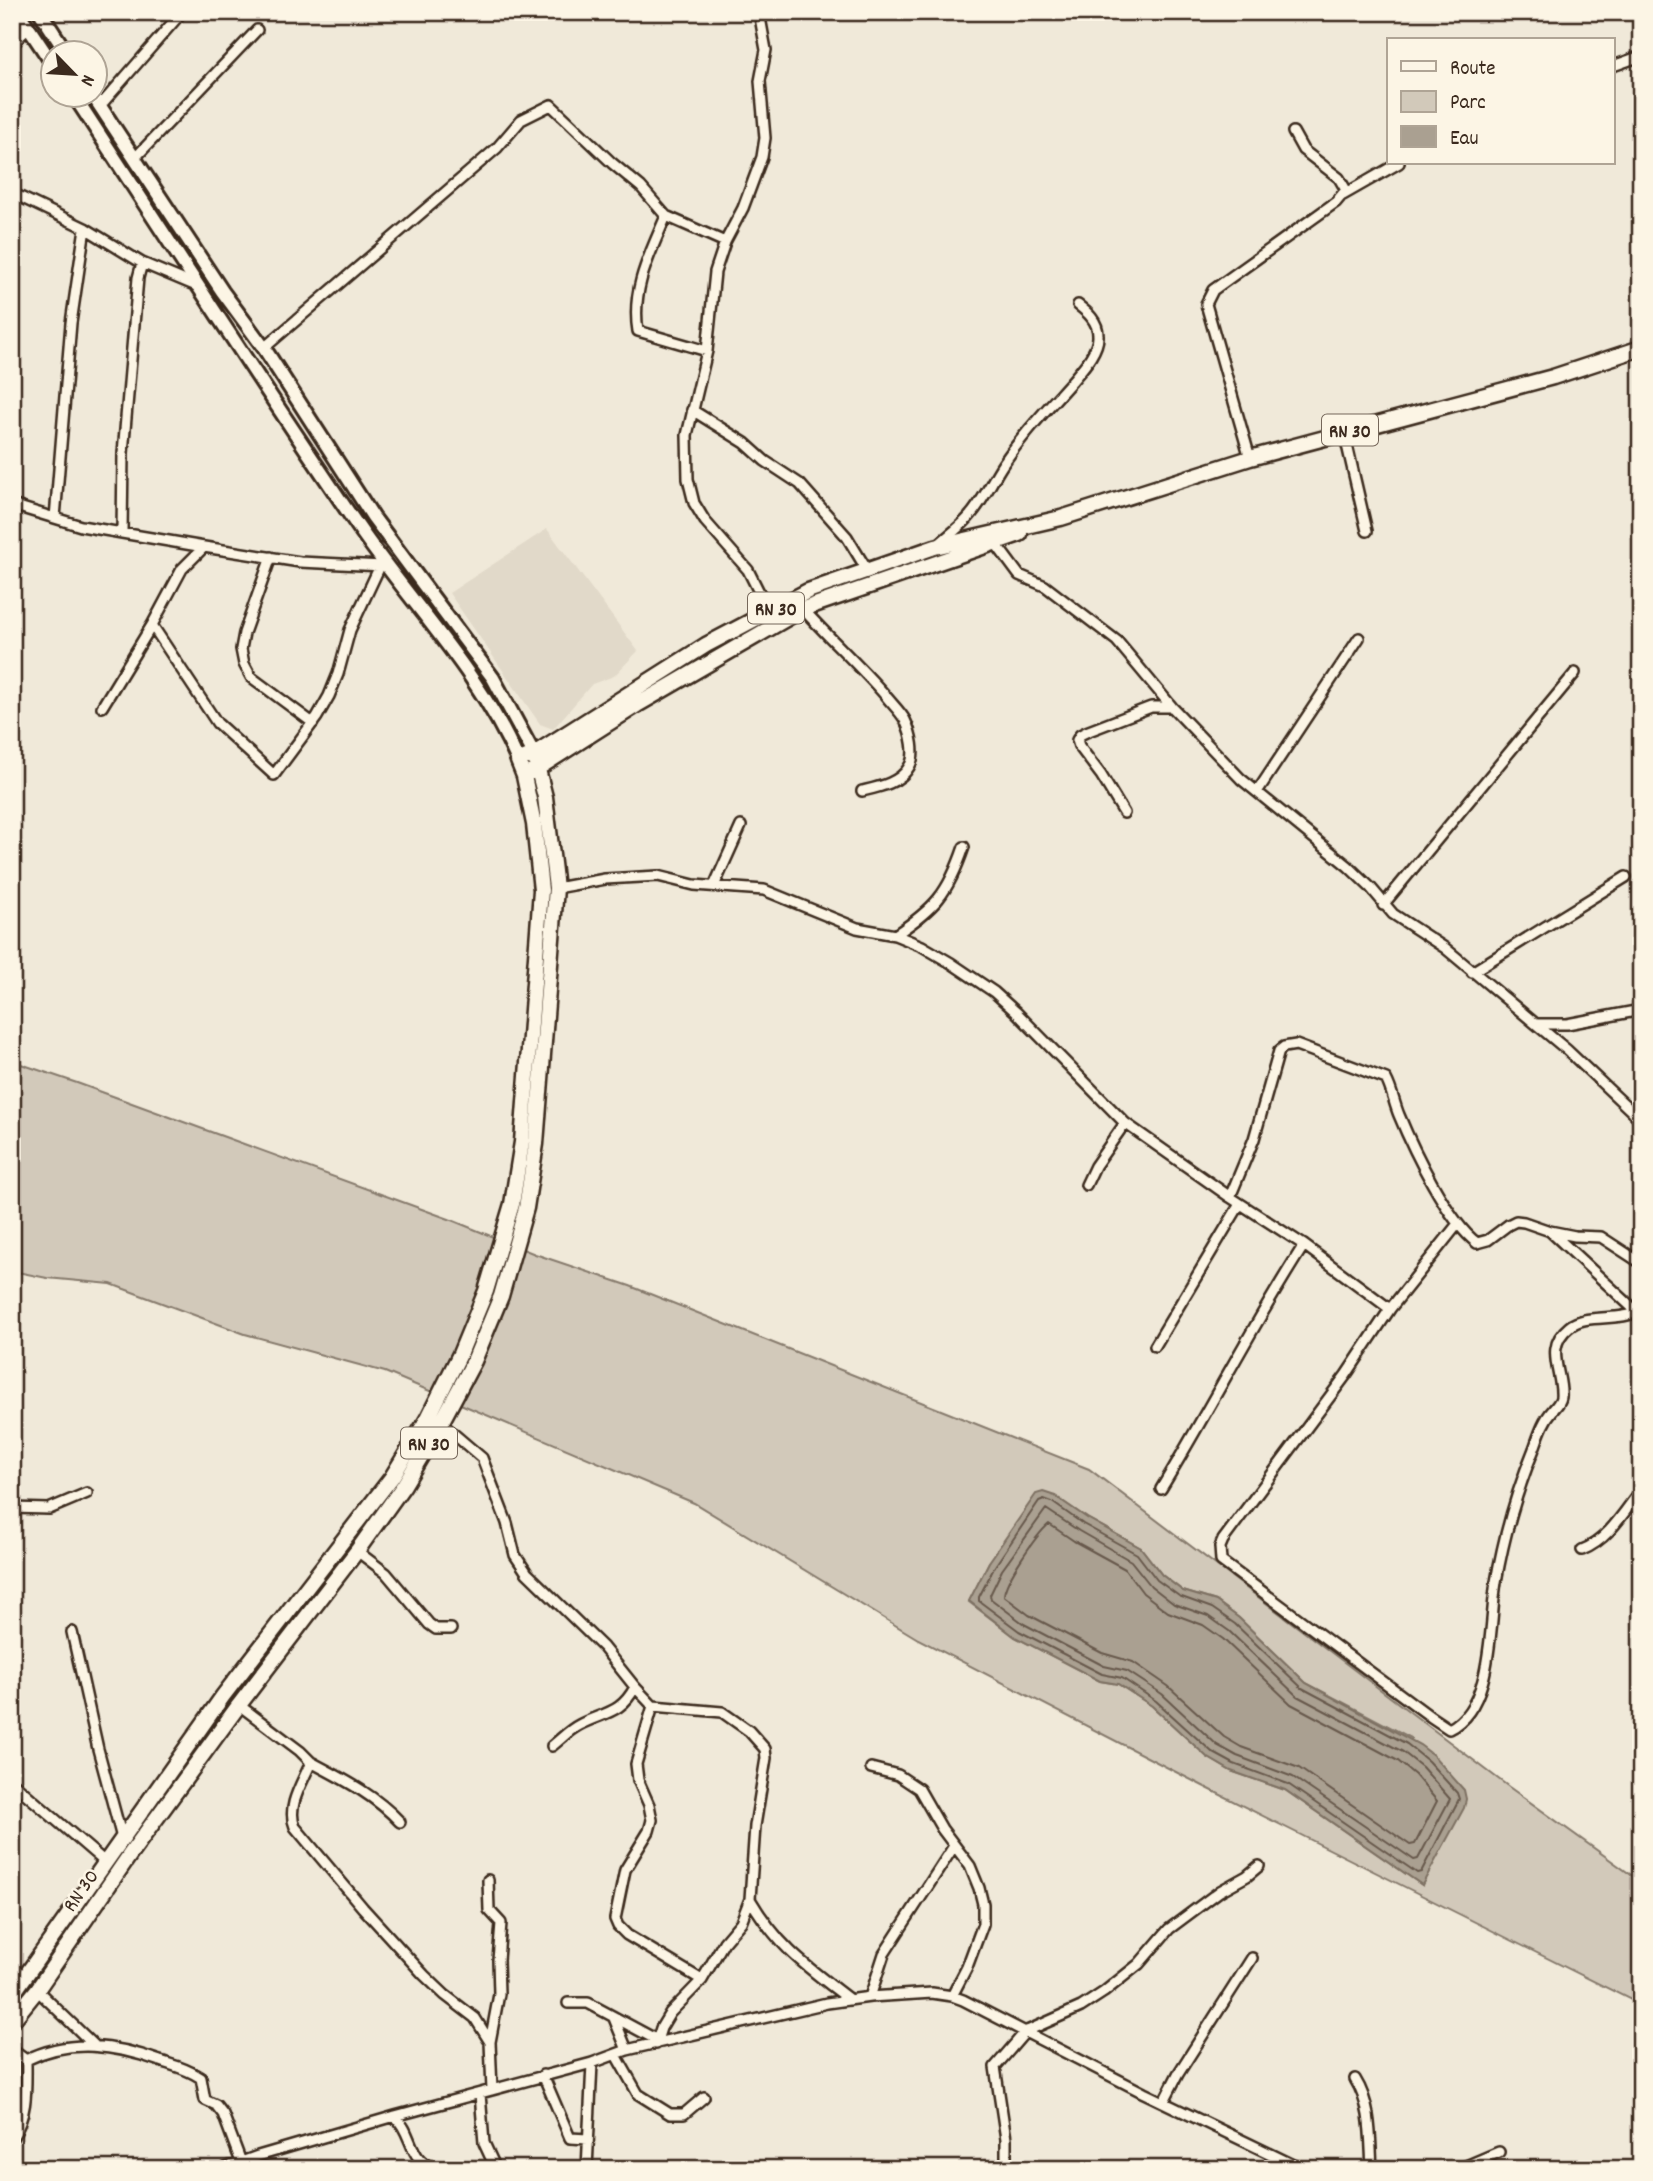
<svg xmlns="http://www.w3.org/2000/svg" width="1653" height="2181" font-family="Dekko,sans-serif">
	<rect width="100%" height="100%" fill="#f0e9d9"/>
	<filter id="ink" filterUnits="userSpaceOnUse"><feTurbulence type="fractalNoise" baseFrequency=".0143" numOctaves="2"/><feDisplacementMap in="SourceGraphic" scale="14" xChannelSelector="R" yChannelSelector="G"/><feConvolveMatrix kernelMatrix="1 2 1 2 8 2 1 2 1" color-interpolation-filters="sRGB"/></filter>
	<g filter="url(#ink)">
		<!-- built -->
		<path fill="#e1d9c9" d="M547,529L638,651L614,676L592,684L553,729L540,724L449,593Z"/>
		<!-- green -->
		<path fill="#d2c9ba" stroke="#867a6c" stroke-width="2" fill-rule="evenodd" d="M12,1061L77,1083L449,1219L535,1254L630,1286L1089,1469L1509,1787L1641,1882V2005L1205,1787L918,1639L694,1503L385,1372L245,1334L111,1284L47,1278L12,1271ZM1055,1496L1087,1518L1141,1548L1162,1575L1183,1591L1216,1601L1239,1618L1306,1683L1411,1738L1422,1885L1285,1790L1231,1771L1207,1757L1152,1706L1118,1684L1100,1681L1015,1637L969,1602L989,1562Z"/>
		<!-- water -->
		<path fill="#aaa091" stroke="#7e7163" stroke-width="2" d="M1043,1492L1055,1496L1087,1518L1141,1548L1162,1575L1183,1591L1216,1601L1239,1618L1306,1683L1420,1745L1433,1755L1464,1790L1466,1799L1464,1808L1422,1885L1285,1790L1231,1771L1207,1757L1152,1706L1118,1684L1100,1681L1015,1637L969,1601L989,1562L1036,1494Z"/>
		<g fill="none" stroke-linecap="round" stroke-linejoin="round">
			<!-- shore -->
			<path stroke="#67594c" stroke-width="2" d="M1044,1499L1052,1502L1083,1524L1137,1554L1157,1580L1179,1596L1212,1608L1235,1624L1302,1688L1407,1744L1428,1761L1457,1793L1459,1799L1421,1872L1417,1873L1288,1784L1234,1764L1212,1752L1156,1701L1122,1678L1102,1674L1019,1631L979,1601V1597L995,1566L1039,1501Z
				M1046,1509L1079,1531L1131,1561L1151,1586L1174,1604L1208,1616L1229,1631L1297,1696L1403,1752L1422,1767L1450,1799L1418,1859L1414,1860L1293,1777L1237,1756L1217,1745L1162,1694L1127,1671L1104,1666L1024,1624L991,1599L990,1595L1002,1570Z
				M1049,1524L1074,1541L1125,1569L1143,1593L1168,1612L1203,1625L1223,1639L1291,1704L1398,1761L1415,1775L1437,1801L1415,1844L1410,1845L1299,1768L1241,1747L1224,1737L1168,1686L1133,1662L1102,1653L1029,1615L1004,1596C1004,1581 1037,1534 1049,1524Z"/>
			<!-- street casing -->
			<g stroke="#3b2a1e" stroke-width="14">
				<path id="street" d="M759,12L766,50L760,81L765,138L762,157L743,208L725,242L715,272L707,351L687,435L688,479L694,503L705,521L748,570L769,612
					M12,47L20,36L29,28
					M1613,66L1641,56
					M100,106L182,12
					M134,159L257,30
					M12,193L85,228L142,263L199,287
					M1343,195L1399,163
					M666,216C650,254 631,289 638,331L707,351
					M264,348L497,148L521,120L551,105L612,163L641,187L666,216L725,242
					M692,410L745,443L765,461L800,484L847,537L867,570
					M1344,432L1367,531
					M1250,458L1206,304L1213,290L1336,202L1346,190L1339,178L1303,150L1293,132
					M12,505L81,526L204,547L300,562L383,566
					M55,518L71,323L85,228
					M122,533L123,453L138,278L142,263
					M940,543C949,535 959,528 968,518C983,502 991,482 1003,464C1023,434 1048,408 1072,381C1082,369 1099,351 1098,335C1098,321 1087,312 1078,305
					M996,544L1019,575L1045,586L1117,641L1172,707L1241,779L1348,866L1371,888L1393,914L1445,948L1567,1050L1641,1120
					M271,557L244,633L241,649L244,664L251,677L313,723
					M803,609C829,638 859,665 885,695C891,703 900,711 905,720C911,732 917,755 909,767C900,783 879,787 862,791
					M152,625L217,723L274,775L317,717L329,696L338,674L350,630L380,566
					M102,707L152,625L182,569L204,547
					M1257,792L1359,638
					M1124,813L1101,775L1079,746L1077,740L1080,735L1086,732L1151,707H1172
					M714,886L741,826
					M556,888L605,879L658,876L694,885L764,890L857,928L895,935L922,946L951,963L994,992L1016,1012L1125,1123L1230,1197L1304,1245L1390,1309
					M1383,905L1575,673
					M895,935C935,908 948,894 964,847
					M1472,972L1626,877
					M1537,1024H1567L1641,1010
					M1086,1185L1095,1166L1125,1123
					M1230,1197L1254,1139L1279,1051L1284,1047L1296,1045L1386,1079C1392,1090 1394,1103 1399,1115C1413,1149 1448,1222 1477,1243L1488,1240L1508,1225L1516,1221L1524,1222L1550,1231L1575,1236L1601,1237L1641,1263
					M1457,1225L1390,1309L1346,1375L1223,1540L1220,1547L1221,1561L1431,1717L1449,1729C1494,1707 1489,1625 1496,1582C1504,1535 1516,1493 1534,1449C1539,1435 1543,1421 1553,1410C1556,1406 1560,1403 1561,1397C1563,1373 1543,1348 1569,1327C1587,1312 1619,1323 1641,1310
					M1551,1232L1637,1312
					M1155,1346L1240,1204
					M441,1423L482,1458L507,1523L515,1555L527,1573L603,1647L635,1687L653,1706L722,1712L749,1731L765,1749L766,1758L755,1826L750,1899L741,1922L724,1942L702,1980L670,2013L661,2028L656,2044
					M1161,1489C1210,1409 1253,1324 1304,1245
					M12,1508L49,1509L87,1493
					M1582,1550C1608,1540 1624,1512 1641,1490
					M357,1551L386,1573L429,1624L436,1629H451
					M72,1632L98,1749L122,1838
					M239,1705L300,1751L311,1762C303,1782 286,1806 295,1827L363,1908L424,1975L445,1995L475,2018L490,2042
					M653,1706L636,1764L638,1780L649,1805L652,1820L649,1831L625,1870L615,1919L618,1926L627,1935L702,1980
					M552,1746C561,1739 569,1730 579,1725C604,1712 621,1714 635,1687
					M311,1762C343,1779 375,1795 400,1822
					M871,1768L898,1775L919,1789L942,1829L970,1866L979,1888L983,1904V1924L967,1967L952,1996
					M12,1782L106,1863
					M488,1880L489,1910L501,1923L498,1960L499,1994L490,2042L492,2090
					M750,1899C779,1948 806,1966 850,2000
					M37,1990L94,2045
					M870,1997L884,1954L954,1846
					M568,2003H588L657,2040
					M614,2018L627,2050
					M1027,2031L1081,2007L1104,1992L1139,1964L1169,1929L1220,1891L1247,1876L1259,1866
					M12,2050L26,2060
					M616,2055L638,2094L670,2114H684L704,2097
					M26,2060C70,2038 116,2045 160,2061C175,2066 188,2069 201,2078L205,2100L216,2105L223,2114L241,2162
					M543,2075L570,2138L588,2139
					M1355,2079C1372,2106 1370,2138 1372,2169
					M480,2094L484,2143L496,2169
					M1164,2101L1178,2074L1252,1958
					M395,2116C415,2136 407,2162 438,2169
					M12,2138C28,2115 26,2087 26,2060
					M222,2169L258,2156L395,2116L592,2063L627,2050L827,2003L870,1997L932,1993L952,1996L963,2000L1144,2093L1302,2169
					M587,2169L592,2063
					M1006,2169V2139L995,2067L1026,2031
					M1459,2169L1499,2152"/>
			</g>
			<!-- secondary casing -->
			<g stroke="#3b2a1e" stroke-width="18">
				<path id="secondary" d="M18,12L52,63
					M40,12L66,52
					M73,94C167,238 260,383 357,525C410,603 480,672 518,761
					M92,94L222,291L264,348L373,517L493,678L534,754"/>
			</g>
			<!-- primary casing -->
			<g stroke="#3b2a1e" stroke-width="19">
				<path id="primary" d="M532,772L637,705L803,609L1020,534
					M12,1995L223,1696L392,1477L428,1418L460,1354L486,1291L512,1204L522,1142L541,890L534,824L524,776L518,761L534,754L706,645L808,591L935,547L1061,518L1250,458L1553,377L1641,348
					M12,2021L37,1990L131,1853L239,1705L357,1551L404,1485L441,1423L474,1361L501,1296L526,1208L536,1144L556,888L545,797L534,754"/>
			</g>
			<!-- street -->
			<use href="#street" stroke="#fcf5e5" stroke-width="9"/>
			<!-- secondary -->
			<use href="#secondary" stroke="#fcf5e5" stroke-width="12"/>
			<!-- primary -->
			<use href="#primary" stroke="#fcf5e5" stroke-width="14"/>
		</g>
	</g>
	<g text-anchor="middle" stroke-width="5" stroke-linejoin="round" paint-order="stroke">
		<!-- shield labels -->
		<g fill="#fcf5e5" stroke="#75675a" stroke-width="2">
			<rect x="1322" y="414.5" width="56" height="31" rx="5"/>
			<rect x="748" y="592.5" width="56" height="31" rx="5"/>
			<rect x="401" y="1427.5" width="56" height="31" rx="5"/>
		</g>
		<g font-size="19" font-weight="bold" fill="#3b2a1e">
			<text x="1350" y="437">RN 30</text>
			<text x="776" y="615">RN 30</text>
			<text x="429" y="1450">RN 30</text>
		</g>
		<!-- street labels -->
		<g font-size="21" fill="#3b2a1e" stroke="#fcf5e5">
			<text transform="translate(80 1890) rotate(-55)" y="7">RN 30</text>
		</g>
	</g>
	<!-- margin -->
	<rect width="1653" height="2181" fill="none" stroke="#fcf5e5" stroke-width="42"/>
	<rect x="21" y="21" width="1611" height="2139" fill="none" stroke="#3b2a1e" stroke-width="2.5" filter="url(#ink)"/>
	<!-- legend -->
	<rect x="1387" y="38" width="228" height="126" fill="#fcf5e5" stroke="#afa495" stroke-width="2"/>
	<rect x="1401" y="61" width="35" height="10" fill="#fcf5e5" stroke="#afa495" stroke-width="2"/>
	<text x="1450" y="74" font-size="21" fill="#3b2a1e">Route</text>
	<rect x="1401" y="91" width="35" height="21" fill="#d2c9ba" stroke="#afa495" stroke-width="2"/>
	<text x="1450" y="108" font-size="21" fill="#3b2a1e">Parc</text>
	<rect x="1401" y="126" width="35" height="21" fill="#aaa091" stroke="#afa495" stroke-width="2"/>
	<text x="1450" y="144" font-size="21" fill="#3b2a1e">Eau</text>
	<!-- north arrow -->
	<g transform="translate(74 74) rotate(115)"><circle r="33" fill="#fcf5e5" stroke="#afa495" stroke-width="2"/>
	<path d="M0-5L12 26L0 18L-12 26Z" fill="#3b2a1e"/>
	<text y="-10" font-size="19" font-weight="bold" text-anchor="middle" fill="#3b2a1e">N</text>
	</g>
</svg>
